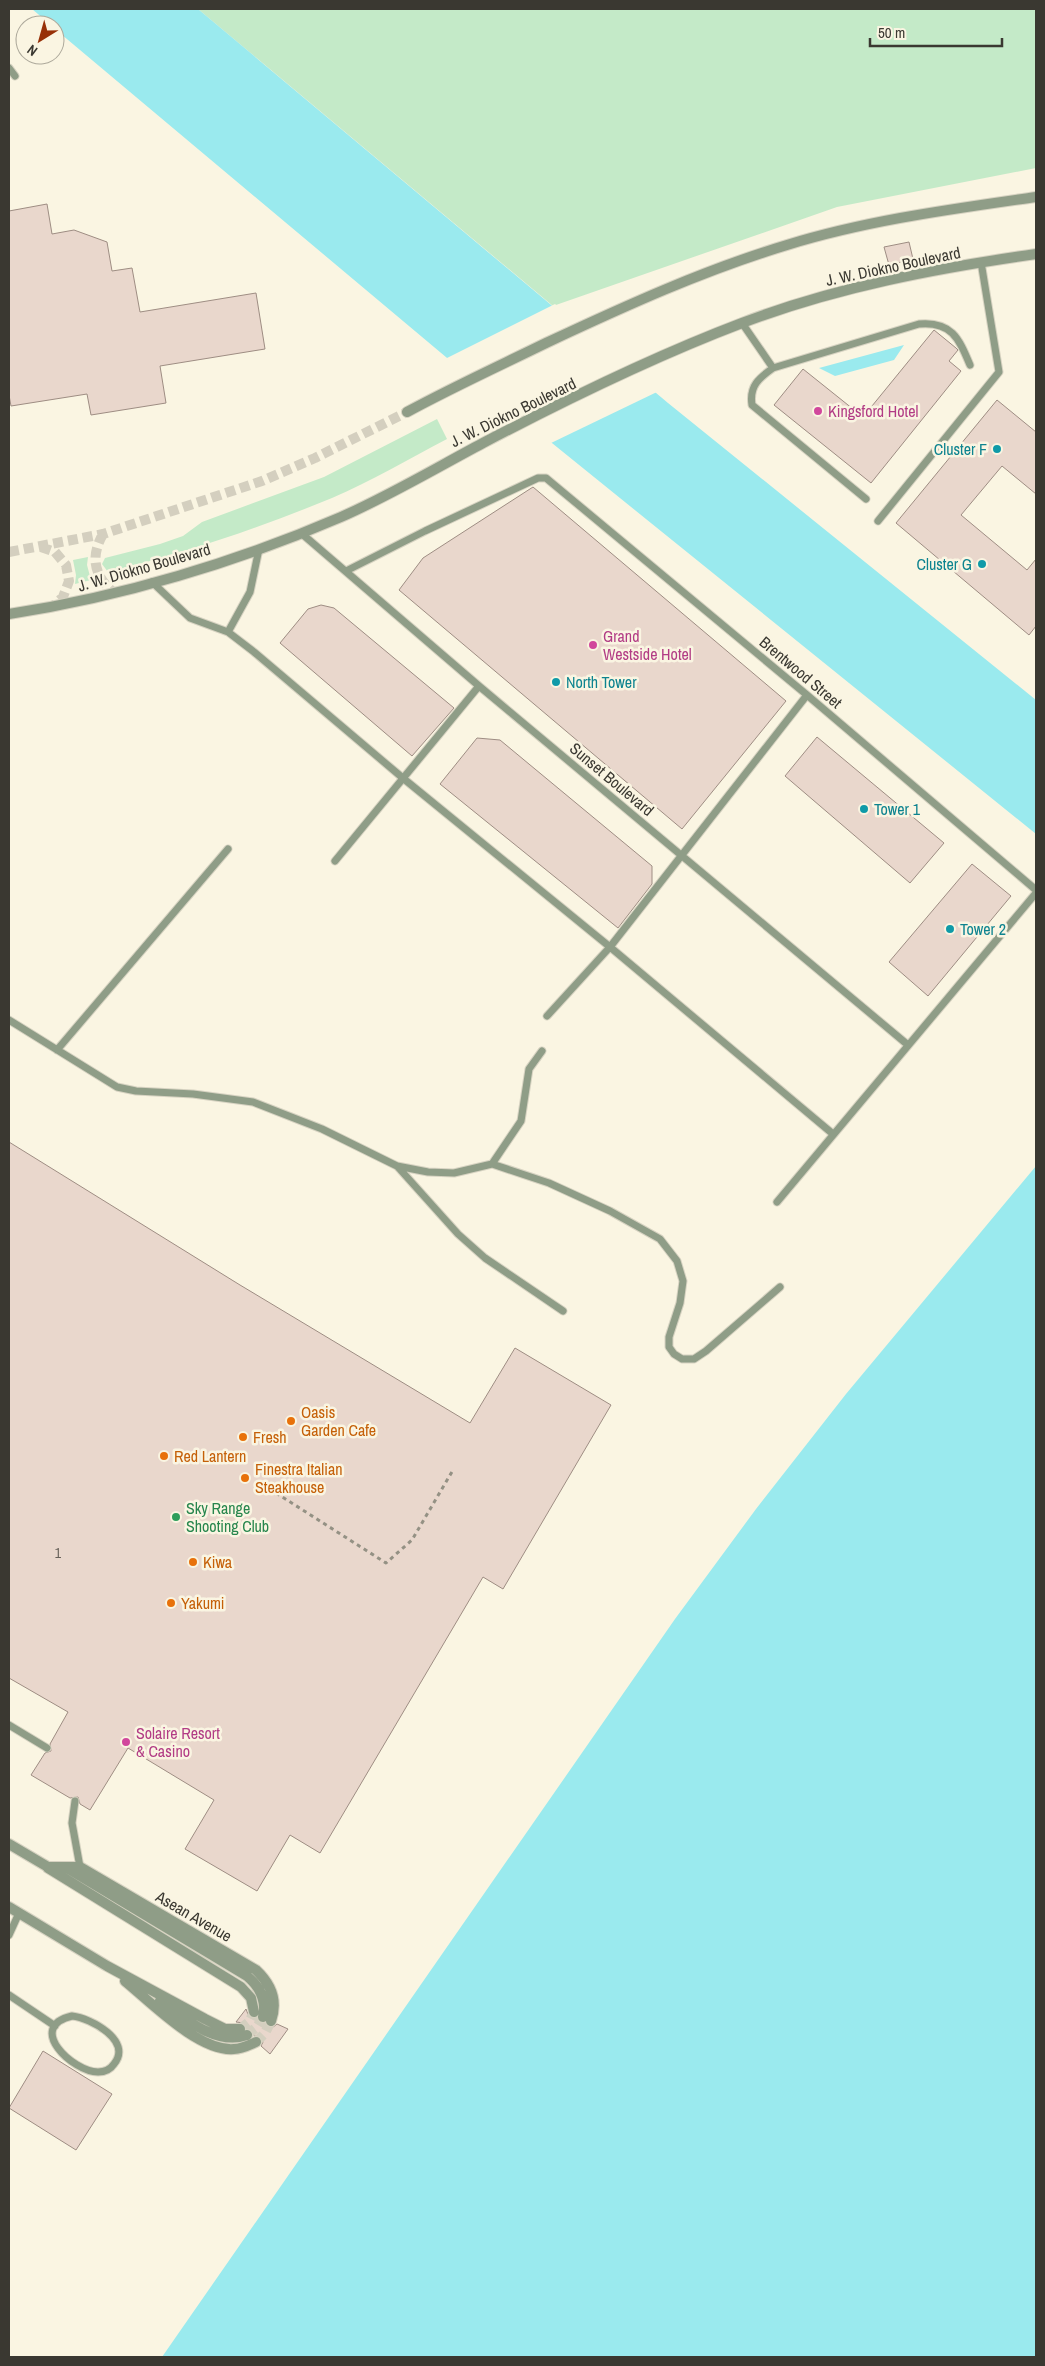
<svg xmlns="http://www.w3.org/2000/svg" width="1045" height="2366" font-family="'Archivo Narrow',sans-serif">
	<rect width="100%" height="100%" fill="#faf5e2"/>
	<!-- green -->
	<path fill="#c4eac8" d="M198,9H1036V168L837,207L553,306Z
		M437,419L447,439C409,459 371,481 332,498C259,528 185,553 108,572L102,564L105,558L160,544L183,536L202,522L324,477Z
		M88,557L87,565L91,580L75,584L76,575L73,560Z"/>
	<!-- water -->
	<path fill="#9aeaee" d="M32,9H198L668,403L1036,700V834L459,368L55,29V25H51Z
		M904,345L894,360L835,376L819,368Z
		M1036,1166V2357H162L675,1619L756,1509L846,1394Z"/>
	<!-- pier -->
	<path fill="#faf5e2" d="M555,304L659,391L549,444L445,359Z"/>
	<!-- building -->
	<path fill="#e9d7cc" stroke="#9e8d83" d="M47,204L52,234L74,230L107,242L112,271L132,268L140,312L256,293L265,349L160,366L166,403L91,415L87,394L11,406L9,395V211Z
		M909,242L913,259L889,265L884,247Z
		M934,330L956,348L958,350L949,361L961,371L871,483L774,405L803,369L863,417Z
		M997,400L1036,432V494L1002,466L961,515L1027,570L1036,559V626L1029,635L896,523Z
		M533,487L786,701L682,829L399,590L423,558Z
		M321,605L334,608L454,708L412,756L280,643L308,609Z
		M817,737L944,843L910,883L785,776Z
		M477,738L500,740L652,866V884L618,928L440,784Z
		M972,864L1011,896L928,996L889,962Z
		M9,1142L240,1285L470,1423L515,1348L611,1405L503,1589L483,1577L320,1853L290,1835L257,1891L185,1849L214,1800L128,1748L90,1810L80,1804L78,1797L70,1798L31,1775L45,1753L51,1751L50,1744L68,1712L9,1678Z
		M246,2009L249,2017L256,2018L259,2023L265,2024L269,2027H273L277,2024L288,2029L270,2054L261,2046L263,2042L260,2037L254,2036L252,2031L247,2028L244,2023L236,2022Z
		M43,2051L112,2094L76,2150L9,2108Z"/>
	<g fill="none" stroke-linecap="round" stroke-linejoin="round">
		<!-- minor-tunnel -->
		<path stroke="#d4cfbf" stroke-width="10" stroke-dasharray="10 5" stroke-linecap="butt" d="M240,2029L249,2022L254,2012
			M247,2035L257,2027L263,2017
			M256,2042L265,2033L271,2021"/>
		<!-- tertiary-tunnel -->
		<path stroke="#d4cfbf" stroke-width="10" stroke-dasharray="10 5" stroke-linecap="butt" d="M103,534C90,557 94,576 114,593
			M41,547L55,552L66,565L69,581L63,597L51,608
			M9,552L103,534L262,481L315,458L407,412"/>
		<!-- service casing -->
		<g stroke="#d7d3c2" stroke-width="9">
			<path id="service" d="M9,68L15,76
				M742,323L773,368
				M866,499L752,405C749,386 759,378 773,368L919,324C952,321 959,339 970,365
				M878,521L999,372L981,262
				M301,533L479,686L908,1045
				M346,571L425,531L538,478H546L807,695L1036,890
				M152,582L190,618L228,632L254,652L404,779L610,947L833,1134
				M228,632L250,592L259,549
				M335,861L479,686
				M547,1016L610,947L807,695
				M9,1020L117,1087L136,1091L193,1094L253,1102L322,1129L397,1166L428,1172L454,1173L492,1164L549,1183L610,1211L660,1239L677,1261L683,1281L680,1303L669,1337V1347L674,1354L682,1359H694L706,1351L780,1287
				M57,1050L228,849
				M492,1164L521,1121L529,1069L542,1051
				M397,1166L458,1234L485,1258L563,1311
				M777,1202L1036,893
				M9,1725L47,1748
				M75,1801L72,1823L80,1867
				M9,1935L19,1913
				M9,1995L55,2026
				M72,2016C91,2018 133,2041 114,2064C110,2070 104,2072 98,2072C73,2072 25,2027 72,2016Z"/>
		</g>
		<!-- minor casing -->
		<g stroke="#d7d3c2" stroke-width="12">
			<path id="minor" d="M9,1844L48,1867H80L256,1970C271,1984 278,2001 271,2021
				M48,1868L241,1987L251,1998L254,2012
				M67,1868L247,1976C260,1987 267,2000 263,2017
				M9,1907L107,1966L205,2019L225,2029H240
				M125,1981C151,2002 199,2052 234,2049C242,2049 249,2045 256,2042
				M160,2001C184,2018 216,2046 247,2035"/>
		</g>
		<!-- tertiary casing -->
		<g stroke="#d7d3c2" stroke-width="12">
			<path id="tertiary" d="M407,412C453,387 499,366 546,343C625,306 704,270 787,245C868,220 953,209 1036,197
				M9,614C121,597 237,562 341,517C389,496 436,468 483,443C565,400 655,356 742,323C836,287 937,268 1036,254"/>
		</g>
		<!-- path -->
		<path stroke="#949184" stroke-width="3" stroke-dasharray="4 4" stroke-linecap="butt" d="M276,1493L386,1563L412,1540L453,1470"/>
		<!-- service -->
		<use href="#service" stroke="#8f9d87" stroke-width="7"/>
		<!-- minor -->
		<use href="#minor" stroke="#8f9d87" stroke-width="10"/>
		<!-- tertiary -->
		<use href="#tertiary" stroke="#8f9d87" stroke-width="10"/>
	</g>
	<!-- markers -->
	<g fill="#d1479c" stroke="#faf5e2" stroke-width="2">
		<circle cx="818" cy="411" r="5"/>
		<circle cx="593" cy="645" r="5"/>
		<circle cx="126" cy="1742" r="5"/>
	</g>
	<g fill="#0f9aa8" stroke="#faf5e2" stroke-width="2">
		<circle cx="997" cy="449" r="5"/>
		<circle cx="982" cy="564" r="5"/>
		<circle cx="556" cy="682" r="5"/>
		<circle cx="864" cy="809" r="5"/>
		<circle cx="950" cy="929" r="5"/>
	</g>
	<g fill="#e8710a" stroke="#faf5e2" stroke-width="2">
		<circle cx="291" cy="1421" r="5"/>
		<circle cx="243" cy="1437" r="5"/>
		<circle cx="164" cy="1456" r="5"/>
		<circle cx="245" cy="1478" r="5"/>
		<circle cx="193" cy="1562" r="5"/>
		<circle cx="171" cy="1603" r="5"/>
	</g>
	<circle fill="#2e9e5b" stroke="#faf5e2" stroke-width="2" cx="176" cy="1517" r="5"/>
	<g text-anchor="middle" stroke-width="5" stroke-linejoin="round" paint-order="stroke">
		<!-- number labels -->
		<g font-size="14" fill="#666058">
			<text x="58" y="1558">1</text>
		</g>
		<!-- street labels -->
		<g font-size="16" fill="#3a3831" stroke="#faf5e2">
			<text transform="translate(893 266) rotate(-12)" y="6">J. W. Diokno Boulevard</text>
			<text transform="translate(513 412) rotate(-26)" y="6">J. W. Diokno Boulevard</text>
			<text transform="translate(144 567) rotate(-16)" y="6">J. W. Diokno Boulevard</text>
			<text transform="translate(801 672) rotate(40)" y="6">Brentwood Street</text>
			<text transform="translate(612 779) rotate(40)" y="6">Sunset Boulevard</text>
			<text transform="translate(194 1916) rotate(30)" y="6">Asean Avenue</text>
		</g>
		<!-- hotel labels -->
		<g font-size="16" fill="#b23c85" stroke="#faf5e2" text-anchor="start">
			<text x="828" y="417">Kingsford Hotel</text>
			<text x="603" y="642">Grand<tspan x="603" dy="18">Westside Hotel</tspan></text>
			<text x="136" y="1739">Solaire Resort<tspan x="136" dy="18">&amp; Casino</tspan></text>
		</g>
		<!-- culture labels -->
		<g font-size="16" fill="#0d838f" stroke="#faf5e2" text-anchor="start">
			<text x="987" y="455" text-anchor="end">Cluster F</text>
			<text x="972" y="570" text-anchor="end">Cluster G</text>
			<text x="566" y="688">North Tower</text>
			<text x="874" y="815">Tower 1</text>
			<text x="960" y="935">Tower 2</text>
		</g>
		<!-- food labels -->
		<g font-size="16" fill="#c56008" stroke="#faf5e2" text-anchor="start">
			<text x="301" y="1418">Oasis<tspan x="301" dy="18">Garden Cafe</tspan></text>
			<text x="253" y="1443">Fresh</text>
			<text x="174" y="1462">Red Lantern</text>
			<text x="255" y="1475">Finestra Italian<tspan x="255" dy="18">Steakhouse</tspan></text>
			<text x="203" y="1568">Kiwa</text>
			<text x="181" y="1609">Yakumi</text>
		</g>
		<!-- leisure labels -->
		<g font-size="16" fill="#27864d" stroke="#faf5e2" text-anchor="start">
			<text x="186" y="1514">Sky Range<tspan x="186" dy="18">Shooting Club</tspan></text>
		</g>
	</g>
	<!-- border -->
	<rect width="1045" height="2366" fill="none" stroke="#3a3831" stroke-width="20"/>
	<!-- north arrow -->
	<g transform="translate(40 40) rotate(217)"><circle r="24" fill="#faf5e2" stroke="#ada99b"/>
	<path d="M0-4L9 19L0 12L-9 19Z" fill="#973108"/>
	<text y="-8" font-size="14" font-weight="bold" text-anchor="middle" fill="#3a3831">N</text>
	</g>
	<!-- scale -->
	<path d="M870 38v8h132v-8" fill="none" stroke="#3a3831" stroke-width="2.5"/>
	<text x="878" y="38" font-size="15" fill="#3a3831" stroke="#faf5e2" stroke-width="4" paint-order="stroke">50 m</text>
</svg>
